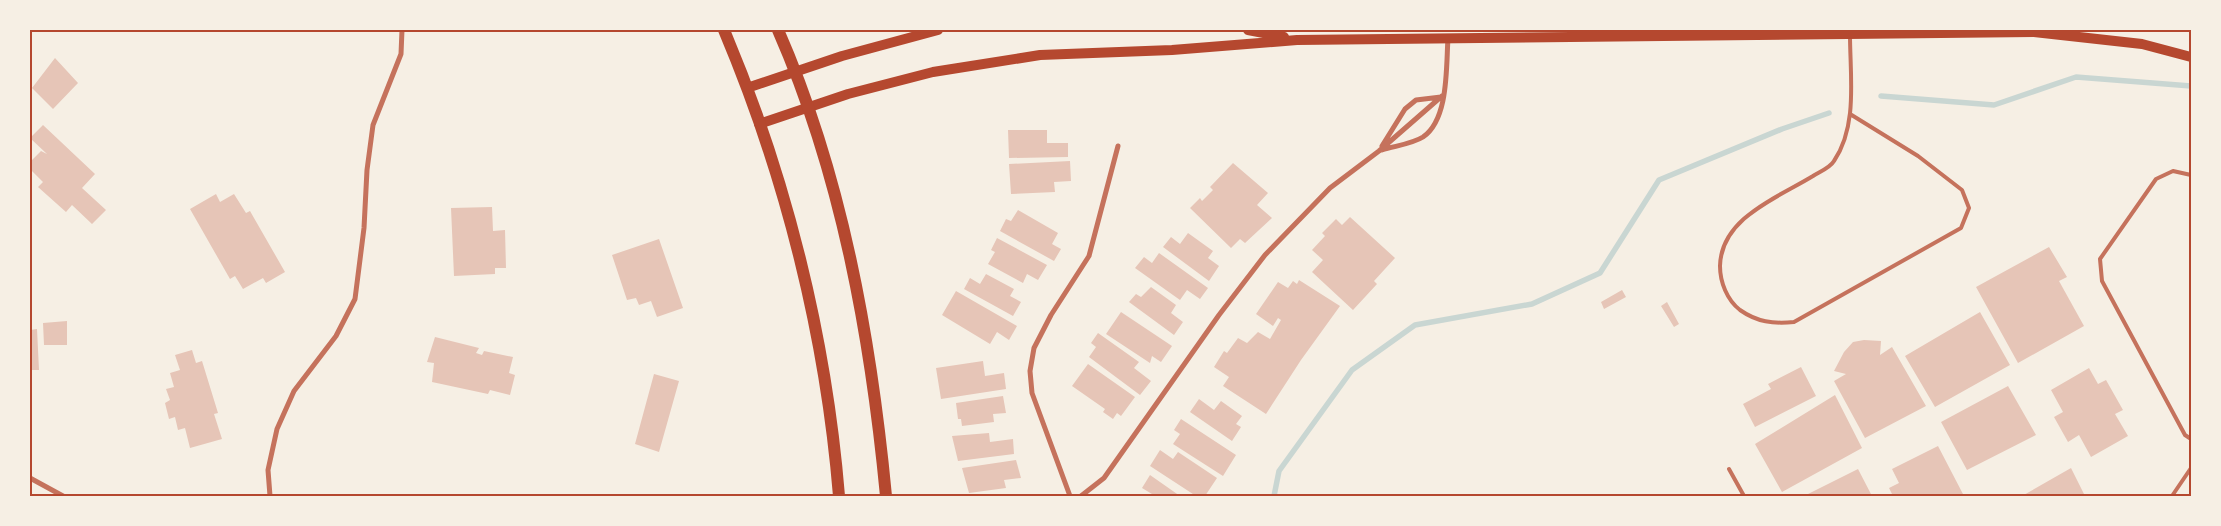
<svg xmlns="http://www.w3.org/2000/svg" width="2221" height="526" font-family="'Noto Sans',sans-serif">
	<rect width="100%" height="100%" fill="#f6efe4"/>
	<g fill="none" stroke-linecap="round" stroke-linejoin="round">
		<!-- stream -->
		<path stroke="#c9d6d2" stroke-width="5.5" d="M1881,96L1994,105L2076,77L2191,86
			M1274,496L1279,471L1352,370L1415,325L1532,304L1600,273L1659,180L1782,129L1829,113"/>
	</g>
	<!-- building -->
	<path fill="#e6c5b7" d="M55,58L78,83L53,109L32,88Z
		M43,125L95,174L82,188L106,210L92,224L72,205L66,212L38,187L43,182L30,169V162L41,151L47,154L30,138Z
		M1008,130H1047V143H1068V157L1009,158Z
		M1070,161L1071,181L1054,182L1055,192L1011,194L1009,164Z
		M1233,163L1268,193L1257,205L1272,218L1245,243L1240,239L1231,248L1190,208L1200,198L1202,201L1213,190L1210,187Z
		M216,194L220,202L234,194L246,213L250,211L285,272L266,283L263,278L243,289L235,276L230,279L190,209Z
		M492,207L493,231L505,230L506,268H495V274L454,276L451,208Z
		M1018,210L1058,233L1052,244L1061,249L1054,261L1000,231L1006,219L1011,221Z
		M1350,217L1395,258L1374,281L1377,284L1353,310L1312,272L1323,260L1312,250L1325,236L1322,233L1336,219L1342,225Z
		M1188,233L1213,251L1208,258L1219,266L1209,281L1163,247L1171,237L1180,244Z
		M997,238L1047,265L1038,280L1027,274L1023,283L988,264L995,252L991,250Z
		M659,239L683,308L657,317L651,301L639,305L636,298L627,300L612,255Z
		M2049,247L2067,277L2059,281L2084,326L2018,363L1976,287Z
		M1159,253L1208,288L1200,299L1187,290L1180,300L1135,268L1144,257L1152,263Z
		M986,274L1014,289L1010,296L1021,302L1013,316L964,289L970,278L980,284Z
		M1299,280L1340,306L1301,360L1266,414L1223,386L1229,377L1214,367L1224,351L1227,353L1238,338L1247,343L1258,332L1270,339L1281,320L1278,318L1273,326L1256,314L1278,282L1288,288L1293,281L1297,284Z
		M1151,287L1176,305L1171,313L1183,322L1174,335L1129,302L1136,294L1141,297Z
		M1622,290L1626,297L1604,309L1601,302Z
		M956,291L1017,326L1009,340L997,332L990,344L942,315Z
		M1667,302L1679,324L1674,327L1661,306Z
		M1121,312L1172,346L1161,362L1152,356L1150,363L1106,334Z
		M1980,312L2010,365L1935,407L1905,356Z
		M67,321V345H44L43,323Z
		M37,329L39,370H30V330Z
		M1098,333L1139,362L1134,368L1151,381L1140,395L1089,357L1096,347L1091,343Z
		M435,337L479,348L476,353L482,355L484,351L513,357L509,373L515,375L510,395L490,390L488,394L432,382L434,363L427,362Z
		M1864,340L1881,341L1880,355L1892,347L1926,406L1865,438L1834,381L1846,374L1834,371L1844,352L1853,342Z
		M192,350L196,363L202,361L218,413L214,414L222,439L190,448L185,428L178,430L175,417L169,419L165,403L170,400L166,389L174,387L170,373L180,370L175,355Z
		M983,361L985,376L1004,373L1006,389L941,399L936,368Z
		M1088,364L1135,397L1121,416L1117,413L1113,419L1103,412L1105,409L1072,386Z
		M1801,367L1816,396L1755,427L1743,404L1771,389L1768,384Z
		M2089,368L2098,384L2106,380L2123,410L2115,414L2128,436L2091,457L2079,435L2068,442L2054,417L2063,412L2051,390Z
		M654,374L679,381L659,452L635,444Z
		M2008,386L2036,435L1967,470L1941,422Z
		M1835,395L1862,448L1782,492L1755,444Z
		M1003,396L1006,413L993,414L994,422L962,426L961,419H958L956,403Z
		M1199,399L1214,410L1221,401L1242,416L1236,424L1241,427L1232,441L1190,412Z
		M1181,419L1236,455L1223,476L1173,444L1180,434L1174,430Z
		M989,433L990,442L1013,439L1014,454L958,461L952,436Z
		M1938,446L1964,496H1893L1889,488L1899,483L1892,469Z
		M1160,450L1173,459L1178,452L1217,478L1205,496L1200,494L1196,496L1150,466Z
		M1016,460L1021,478L1004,480L1006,488L969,493L962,468Z
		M2071,468L2085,496H2022Z
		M1858,469L1872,496H1804Z
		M1150,475L1180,496H1150L1152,494L1142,488Z"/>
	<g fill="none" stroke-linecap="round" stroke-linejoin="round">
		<!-- service -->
		<path stroke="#c5725c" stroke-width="4" d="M1850,35C1850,76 1858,126 1834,161C1830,168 1819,172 1813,176C1777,198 1721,218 1720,266C1720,282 1727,300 1740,310C1757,322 1773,324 1794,322L1961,228L1969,208L1962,190L1918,156L1850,114
			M2191,175L2173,171L2156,179L2100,259L2102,281L2185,435L2191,439
			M1729,469L1744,496
			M2172,496L2191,468"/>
		<!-- minor -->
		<path stroke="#c5725c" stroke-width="5" d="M1382,146L1405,109L1416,100L1441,97
			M1382,150C1394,146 1412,144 1423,137C1449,119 1446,67 1448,38
			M30,478L63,496
			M270,496L268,470L277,429L294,391L336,336L355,299L364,228L367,170L373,125L401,54L402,30
			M1070,496L1032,393L1030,371L1034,348L1051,315L1089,256L1118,146
			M1081,496L1104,478L1219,315L1265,255L1330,188L1379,151L1442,96"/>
		<!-- secondary -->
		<path stroke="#b5482f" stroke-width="10" d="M1248,30L1284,37
			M747,88L842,56L938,30
			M759,124L848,94L933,72L1040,55L1172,50L1297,40L2034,32L2142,44L2191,57"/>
		<!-- primary -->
		<path stroke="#b5482f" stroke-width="12" d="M724,30C786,177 826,337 839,496
			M778,30C842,176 871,339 886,496"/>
	</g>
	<!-- border -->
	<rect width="2221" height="526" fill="none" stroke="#f6efe4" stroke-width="62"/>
	<rect x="31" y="31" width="2159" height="464" fill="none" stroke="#b5482f" stroke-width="2"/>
</svg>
